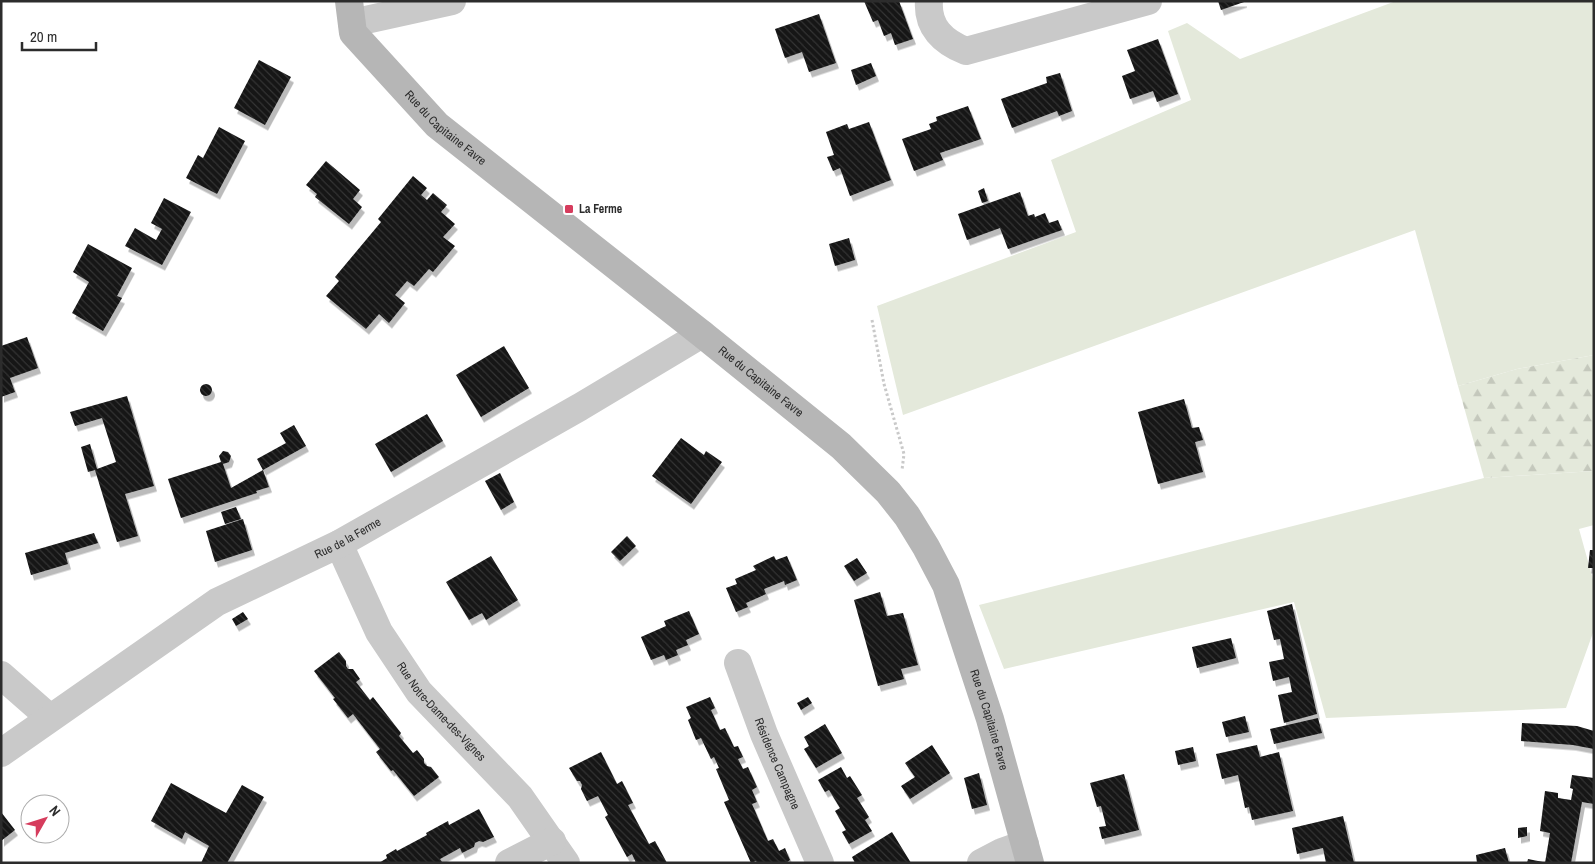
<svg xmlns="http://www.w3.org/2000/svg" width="1595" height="864" font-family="'Archivo Narrow',sans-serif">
	<defs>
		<pattern id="forest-firs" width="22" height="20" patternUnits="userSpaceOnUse" patternTransform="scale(1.25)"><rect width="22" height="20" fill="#e4e9db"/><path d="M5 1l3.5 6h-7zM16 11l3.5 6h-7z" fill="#c4c8bc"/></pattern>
		<pattern id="building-back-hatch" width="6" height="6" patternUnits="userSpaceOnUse" patternTransform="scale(1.25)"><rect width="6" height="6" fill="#131313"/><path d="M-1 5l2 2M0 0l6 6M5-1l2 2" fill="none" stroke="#363636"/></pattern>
		<filter id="shadow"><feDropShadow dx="3" dy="5.5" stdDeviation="0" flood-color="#0004"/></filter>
	</defs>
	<rect width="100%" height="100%" fill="#fff"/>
	<!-- grass -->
	<path fill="#e4e9db" d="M1396,1H1594V355L1517,369L1458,386L1415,230L903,415L877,306L1076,232L1051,160L1191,100L1168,31L1187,23L1240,59Z
		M1594,471V525L1579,529L1594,583V630L1566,708L1326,718L1294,602L1004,669L979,605L1484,478Z"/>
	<!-- forest -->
	<path fill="url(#forest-firs)" d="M1594,355V471L1484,478L1458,386L1517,369Z"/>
	<!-- building -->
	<path fill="url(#building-back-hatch)" filter="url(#shadow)" d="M864,1H899L913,39L895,45L891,33L884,36L878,20L873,22Z
		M1218,1H1244V2L1221,10Z
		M819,14L836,63L809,72L802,52L785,58L775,29Z
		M1158,39L1178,94L1157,102L1153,91L1130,99L1122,76L1135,71L1127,50Z
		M259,60L291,77L265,125L234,108Z
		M871,63L876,76L856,85L851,70Z
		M1060,73L1072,111L1059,116L1057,111L1012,128L1001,99L1047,83L1046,77Z
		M968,106L981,139L940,153L943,160L914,171L902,139L931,129L929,124L937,121L936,117Z
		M869,122L891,180L850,196L840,168L833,171L827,157L834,155L826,132L847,124L849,129Z
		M219,127L245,141L217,194L186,178L198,155L203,158Z
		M326,161L360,190L353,199L362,207L349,224L315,197L317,194L306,185Z
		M413,176L427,188L421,195L427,200L433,193L447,205L441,212L455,224L443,237L455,246L433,272L429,269L414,286L407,281L395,295L405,303L389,323L379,314L366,329L326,296L339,281L335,277L381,222L378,219Z
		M984,188L988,201L982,203L978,191Z
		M1020,192L1028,216L1034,214L1035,217L1045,213L1049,223L1058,220L1062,230L1008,249L1000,228L967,240L958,214Z
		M164,198L191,212L162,265L125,246L135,228L156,240L162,229L151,223Z
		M849,238L855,260L835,266L829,244Z
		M88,244L132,268L117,296L122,298L103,331L72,313L89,282L73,272Z
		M27,337L38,368L10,378L15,392L1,397V346Z
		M504,346L529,388L481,417L456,375Z
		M200 390a6 6 0 1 1 12 0a6 6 0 1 1-12 0Z
		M127,396L154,486L125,494L138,536L117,542L95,470L88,472L81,447L90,444L97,469L116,462L102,418L75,426L70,412Z
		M1184,399L1192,428L1199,427L1203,440L1195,442L1203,472L1158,484L1138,412Z
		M427,414L443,441L391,472L375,444Z
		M294,425L306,446L263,470L257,459L286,443L280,433Z
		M681,438L704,455L706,451L722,462L691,504L652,476Z
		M223,451L228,452L231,456L229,462L223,464L231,488L263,470L269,487L256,491L257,493L181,518L168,479L221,462L219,456Z
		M500,473L514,502L501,510L485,481Z
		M236,507L241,519L225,524L221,512Z
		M243,519L252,550L215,562L206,531Z
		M94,533L98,543L65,553L68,564L31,575L25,553Z
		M627,536L636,546L620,561L611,552Z
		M1590,550H1594V568H1588Z
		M491,556L518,600L486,620L482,613L469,620L446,582Z
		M774,556L776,560L787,556L797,580L785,585L784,581L764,589L766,594L746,603L748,607L736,612L726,588L737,584L735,579L756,570L753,566Z
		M857,558L867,573L854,581L844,566Z
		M880,592L887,616L903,613L918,665L901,669L904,679L878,686L854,600Z
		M1292,604L1317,714L1284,723L1278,695L1292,692L1289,677L1273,681L1269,662L1284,659L1280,639L1274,640L1267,611Z
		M689,611L699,634L686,640L688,645L676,650L678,655L666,660L664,655L651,660L641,637L666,626L664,621Z
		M243,612L248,619L236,626L232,619Z
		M1231,638L1236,658L1197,668L1192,647Z
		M339,652L346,661V666L348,669H353L360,679L356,682L370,700L373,697L401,733L399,736L413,753L417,750L424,759V763L427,766L431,767L439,777L414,796L393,770L391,771L376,752L380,749L353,714L348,718L333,699L335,698L314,671Z
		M710,697L715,708L711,710L720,730L725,728L734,747L738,746L743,757L738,759L743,769L748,767L757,787L752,790L757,802L752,804L768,841L773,839L779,851L785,848L790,860L786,863H757L756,861L751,863L724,802L729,800L716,769L719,768L714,757L711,759L701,738L696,740L688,720L691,718L686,707Z
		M808,697L812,703L801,710L797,703Z
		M1245,716L1249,732L1226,737L1222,722Z
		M1318,718L1322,733L1274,744L1270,729Z
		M1522,723L1577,726L1594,731V749L1573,745L1521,741Z
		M825,724L842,753L816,768L804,749L809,746L804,737Z
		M932,745L950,773L910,799L901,786L915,777L905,763Z
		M1257,745L1260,757L1279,752L1293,811L1252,820L1249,807L1245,808L1238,775L1222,779L1216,754Z
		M1193,747L1196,761L1178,765L1175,751Z
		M601,752L617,784L622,781L633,803L628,805L649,844L655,841L667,863H636L632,854L627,857L605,817L608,815L598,796L587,801L581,789L582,785L580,781H577L569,768Z
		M841,767L847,778L850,776L862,795L857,798L869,817L865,820L872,831L849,844L842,832L846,830L835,811L840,808L829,790L825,792L818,780Z
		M979,773L987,805L972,809L964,778Z
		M1124,774L1139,830L1102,839L1099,827L1106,826L1101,806L1097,807L1090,783Z
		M1572,775L1594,778V804L1582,802L1571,863H1545L1550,833L1540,831L1545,791L1558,793V798L1571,800L1573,789L1570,788Z
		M171,783L226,813L242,785L264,797L227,863H201L209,846L185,832L182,839L151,821Z
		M479,809L494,837L483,842L479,841L475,843L474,847L462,853L460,848L440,859L442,862L441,863H379L387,858L386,855L396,849L397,851L427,835L426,833L448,821L449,825Z
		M1,812L15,830L1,841Z
		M1343,816L1354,863H1326L1323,848L1297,854L1292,828Z
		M1527,827V836L1518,838V828Z
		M892,832L911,863H855L852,857Z
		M1505,848L1509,863H1477L1476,855Z
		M1528,859L1543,862V863H1527Z"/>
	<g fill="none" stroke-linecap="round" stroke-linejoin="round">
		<!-- path -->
		<path stroke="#c9c9c9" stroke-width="3" stroke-dasharray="2.5 2.5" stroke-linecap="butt" d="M872,320L884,384L904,454L902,470"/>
		<!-- street -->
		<g stroke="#c9c9c9" stroke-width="28">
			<path d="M929,1C927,27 943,42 966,51L1148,1"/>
			<path d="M352,23L452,1"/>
			<path id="s1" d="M339,544L379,632L419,692L520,797L566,863"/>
			<path id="s2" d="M738,663L764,734L820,863"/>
			<path d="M1,675L50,718"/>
			<path id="s3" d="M1,753L217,602L339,544L580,407L702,334"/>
			<path d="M509,863L552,841"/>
			<path d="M981,863L1002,852L1025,844"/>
		</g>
		<!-- secondary -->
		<path stroke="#b6b6b6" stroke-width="28" id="s4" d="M349,1L353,33L437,125L702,334L841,446L888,492L907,516L926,547L946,585L990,719L1030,863"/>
	</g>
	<!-- markers -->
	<rect fill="#d63c5d" stroke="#fff" stroke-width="2" x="564" y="204" width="10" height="10" rx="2.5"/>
	<g text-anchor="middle" stroke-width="5" stroke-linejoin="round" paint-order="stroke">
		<!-- street labels -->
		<g font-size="12" fill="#2c2c2c" stroke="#fff">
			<text dy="4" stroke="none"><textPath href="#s4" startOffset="165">Rue du Capitaine Favre</textPath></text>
			<text dy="4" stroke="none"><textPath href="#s4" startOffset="570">Rue du Capitaine Favre</textPath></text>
			<text dy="4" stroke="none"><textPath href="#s3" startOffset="409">Rue de la Ferme</textPath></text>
			<text dy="4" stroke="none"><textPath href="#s1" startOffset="198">Rue Notre-Dame-des-Vignes</textPath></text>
			<text dy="4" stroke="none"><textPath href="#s4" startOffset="990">Rue du Capitaine Favre</textPath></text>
			<text dy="4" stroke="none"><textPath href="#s2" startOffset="108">Résidence Campagne</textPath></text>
		</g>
		<!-- poi labels -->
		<g font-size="12" font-weight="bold" fill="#2c2c2c" stroke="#fff" text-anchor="start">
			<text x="579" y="213">La Ferme</text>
		</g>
	</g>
	<!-- border -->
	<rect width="1595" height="864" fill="none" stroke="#2c2c2c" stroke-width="5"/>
	<!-- north arrow -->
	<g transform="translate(45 819) rotate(51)"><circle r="24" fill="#ffffff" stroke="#ababab"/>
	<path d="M0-4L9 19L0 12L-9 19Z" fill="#d63c5d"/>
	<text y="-8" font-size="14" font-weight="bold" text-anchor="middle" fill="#2c2c2c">N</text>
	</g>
	<!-- scale -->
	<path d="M22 42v8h74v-8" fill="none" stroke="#2c2c2c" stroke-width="2.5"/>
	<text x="30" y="42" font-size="15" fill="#2c2c2c" stroke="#ffffff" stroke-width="4" paint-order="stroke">20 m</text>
</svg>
